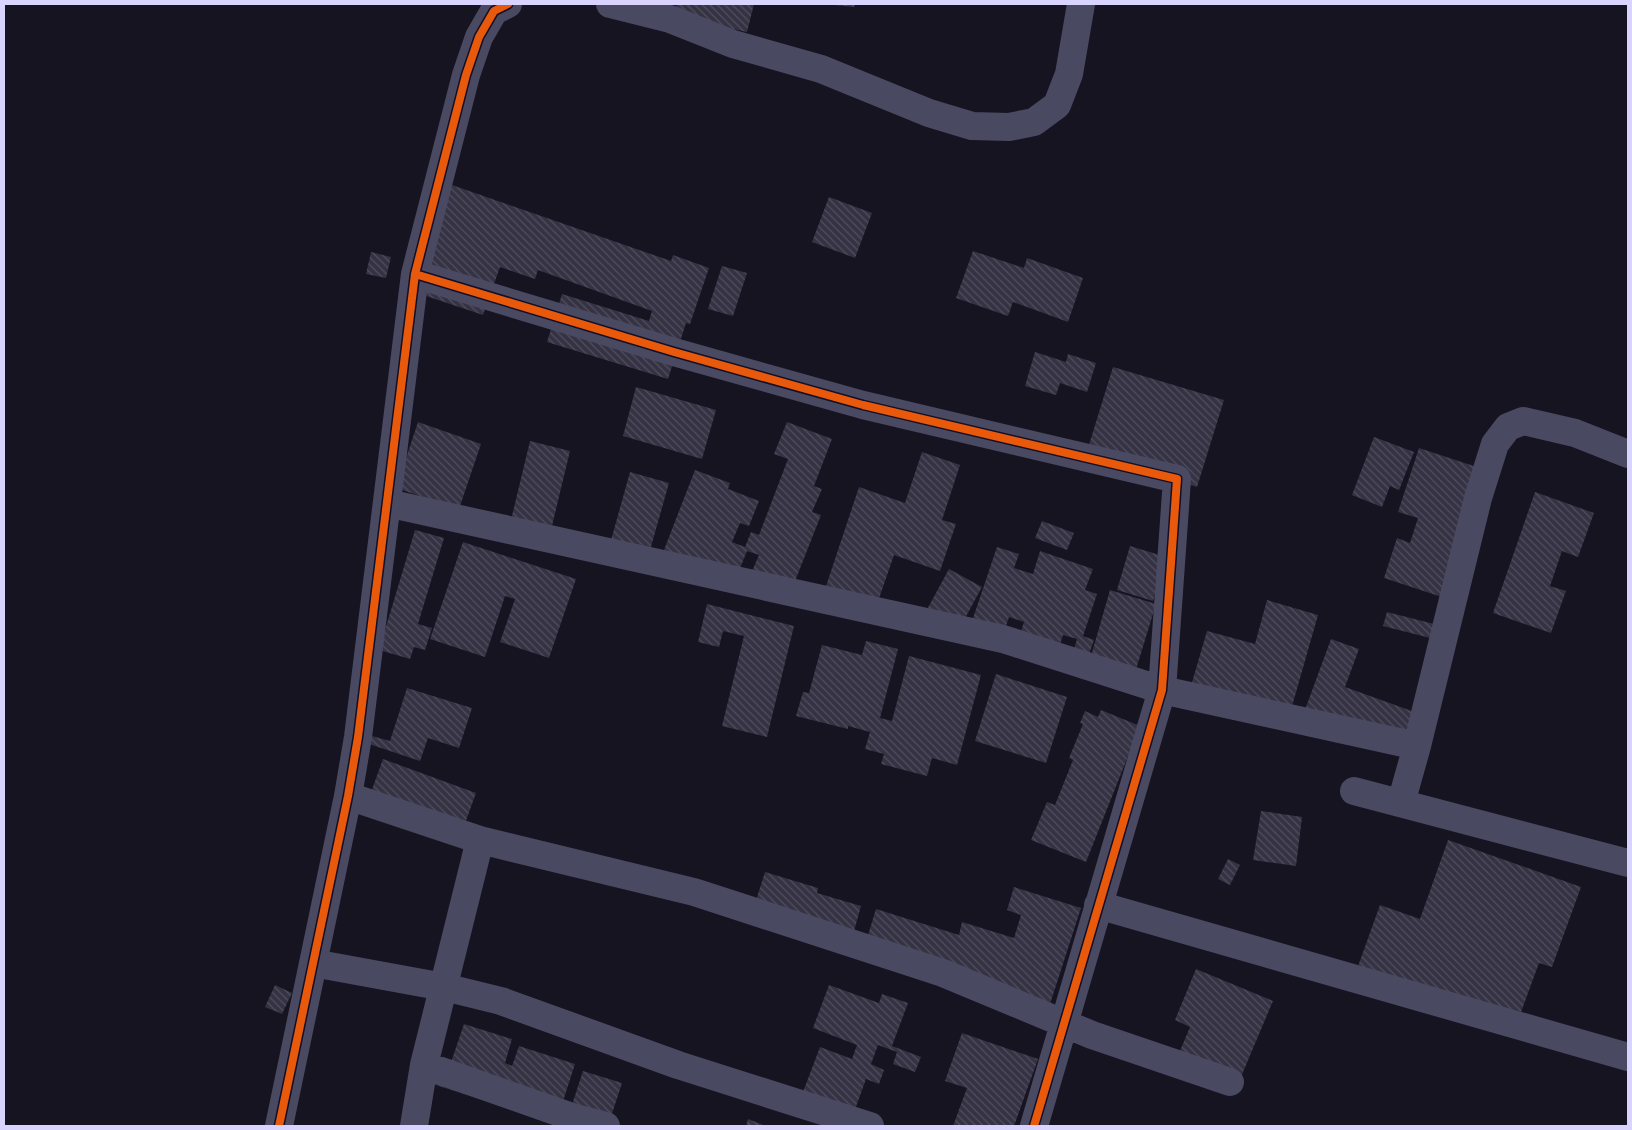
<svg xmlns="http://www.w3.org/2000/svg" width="1632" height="1130" font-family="'Public Sans',sans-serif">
	<defs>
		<pattern id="building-back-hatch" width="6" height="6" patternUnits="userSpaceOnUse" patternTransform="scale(1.25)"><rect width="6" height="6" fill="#343243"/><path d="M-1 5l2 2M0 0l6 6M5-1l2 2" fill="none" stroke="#514f5f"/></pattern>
	</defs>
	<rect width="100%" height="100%" fill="#161421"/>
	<!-- building -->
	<path fill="url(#building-back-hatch)" d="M677,4H754L747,32L674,16Z
		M835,4H855L854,7L835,5Z
		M452,185L671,261L673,255L709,268L690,324L686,323L668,379L547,342L562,294L649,321L652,311L538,270L535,279L500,267L483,315L414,292Z
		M829,197L872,213L855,258L812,242Z
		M973,251L1024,268L1027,258L1083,278L1068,322L1013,302L1008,316L956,298Z
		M371,252L391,257L386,278L366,274Z
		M722,266L747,273L733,316L708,309Z
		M1035,352L1066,362L1068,354L1096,363L1087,392L1060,383L1056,395L1025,386Z
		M1113,367L1224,400L1197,487L1144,471L1084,461Z
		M636,387L716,410L702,459L623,436Z
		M418,422L481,444L459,509L396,488Z
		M787,422L832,439L814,486L822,489L812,512L821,515L790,594L749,578L759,555L747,551L734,583L662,555L695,470L730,483L728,489L759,501L749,526L740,523L732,542L745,547L751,532L759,535L788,459L774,454Z
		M1374,437L1414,452L1399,490L1390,486L1382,507L1352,495Z
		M530,441L570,451L551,530L511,520Z
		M1419,448L1492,472L1451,600L1384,578L1397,538L1410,543L1418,518L1398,512Z
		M922,452L960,465L942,520L956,524L940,571L894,555L875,610L824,592L859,487L905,503Z
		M630,472L669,483L647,561L608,551Z
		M1535,492L1594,513L1578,557L1562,551L1550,586L1566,591L1551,633L1493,613Z
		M1042,521L1074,533L1067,550L1035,538Z
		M415,530L444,538L418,624L432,628L425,650L414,647L410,659L379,650Z
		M463,542L576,579L549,658L500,642L515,599L505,596L485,657L430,639Z
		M1130,546L1166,557L1153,601L1117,590Z
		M997,547L1019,554L1014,568L1033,574L1040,551L1093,569L1085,590L1097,594L1083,636L1094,640L1088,657L1073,653L1077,639L1063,635L1056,657L1017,643L1024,622L1009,617L1000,644L968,633Z
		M949,569L982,587L957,633L924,615Z
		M1110,590L1156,604L1134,676L1089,663Z
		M1267,600L1318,615L1287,724L1188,696L1207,631L1255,644Z
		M707,604L794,626L767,737L722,726L744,636L723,631L719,647L698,642Z
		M1387,612L1446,627L1442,641L1383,626Z
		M1331,639L1359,649L1345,687L1423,715L1411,749L1302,718Z
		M866,641L898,649L880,718L892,721L909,656L981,675L957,765L932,758L927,776L881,764L884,754L865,749L870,732L848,726V729L796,716L803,692L809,693L822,645L862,655Z
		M996,674L1067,697L1046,763L975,741Z
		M407,688L472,708L459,748L428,738L420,761L369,744L372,736L390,741Z
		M1101,710L1140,726L1086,862L1031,840L1047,802L1055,805L1073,760L1069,758L1083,724L1080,723L1085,711L1098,717Z
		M383,759L476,793L458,843L365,809Z
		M1261,811L1302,817L1296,866L1253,860Z
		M1448,840L1581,887L1552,967L1539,963L1513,1034L1357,969L1380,905L1420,919Z
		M1228,859L1240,865L1230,885L1218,879Z
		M765,872L818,888L817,893L861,906L851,942L752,913Z
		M1014,887L1081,908L1050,1004L865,945L876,909L959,935L962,922L1014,938L1021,915L1007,910Z
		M1196,969L1273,1001L1235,1091L1174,1065L1190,1027L1175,1020Z
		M275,985L292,993L282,1014L265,1007Z
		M829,985L879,1003L882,994L908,1003L892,1046L921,1057L915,1072L893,1064L897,1052L878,1045L871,1064L884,1070L879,1084L866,1079L849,1126L795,1113L820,1047L852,1059L857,1045L813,1028Z
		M464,1024L512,1039L505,1063L512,1066L519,1046L575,1064L556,1123L423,1081L447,1074Z
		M962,1033L1038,1059L1014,1126H953L967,1088L945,1081Z
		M583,1071L622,1083L608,1126L566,1123Z
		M748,1119L766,1126H746Z"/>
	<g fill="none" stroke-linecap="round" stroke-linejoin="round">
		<!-- minor -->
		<path stroke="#4a4962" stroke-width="28" d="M610,4L670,19L733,44L821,69L929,113L972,126L1009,127L1034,122L1057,105L1069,74L1081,4
			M415,274L674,352L863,405L1177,479L1162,690L1034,1126
			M387,503L1003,639L1162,690L1417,746
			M1354,791L1628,863
			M348,796L480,840L694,892L943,973L1092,1035L1230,1082
			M1401,803L1417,746L1478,498L1495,444L1508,427L1523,421L1575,433L1628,454
			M1098,905L1628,1057
			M313,963L444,987L501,1001L678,1065L870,1126
			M424,1065L572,1117L606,1126
			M279,1126L348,796L358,737L415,274L466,75L479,37L494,11L508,4
			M414,1126L424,1065L480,840"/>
		<!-- cycleway casing -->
		<g stroke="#130f26" stroke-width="11">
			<path id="cycleway" d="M415,274L674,352L863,405L1177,479L1162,690L1034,1126
				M279,1126L348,796L358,737L415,274L466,75L479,37L494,11L508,4"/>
		</g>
		<!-- cycleway -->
		<use href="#cycleway" stroke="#e8590c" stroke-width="8"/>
	</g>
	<!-- border -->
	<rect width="1632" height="1130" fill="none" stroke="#d9d4ff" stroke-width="10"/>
</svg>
